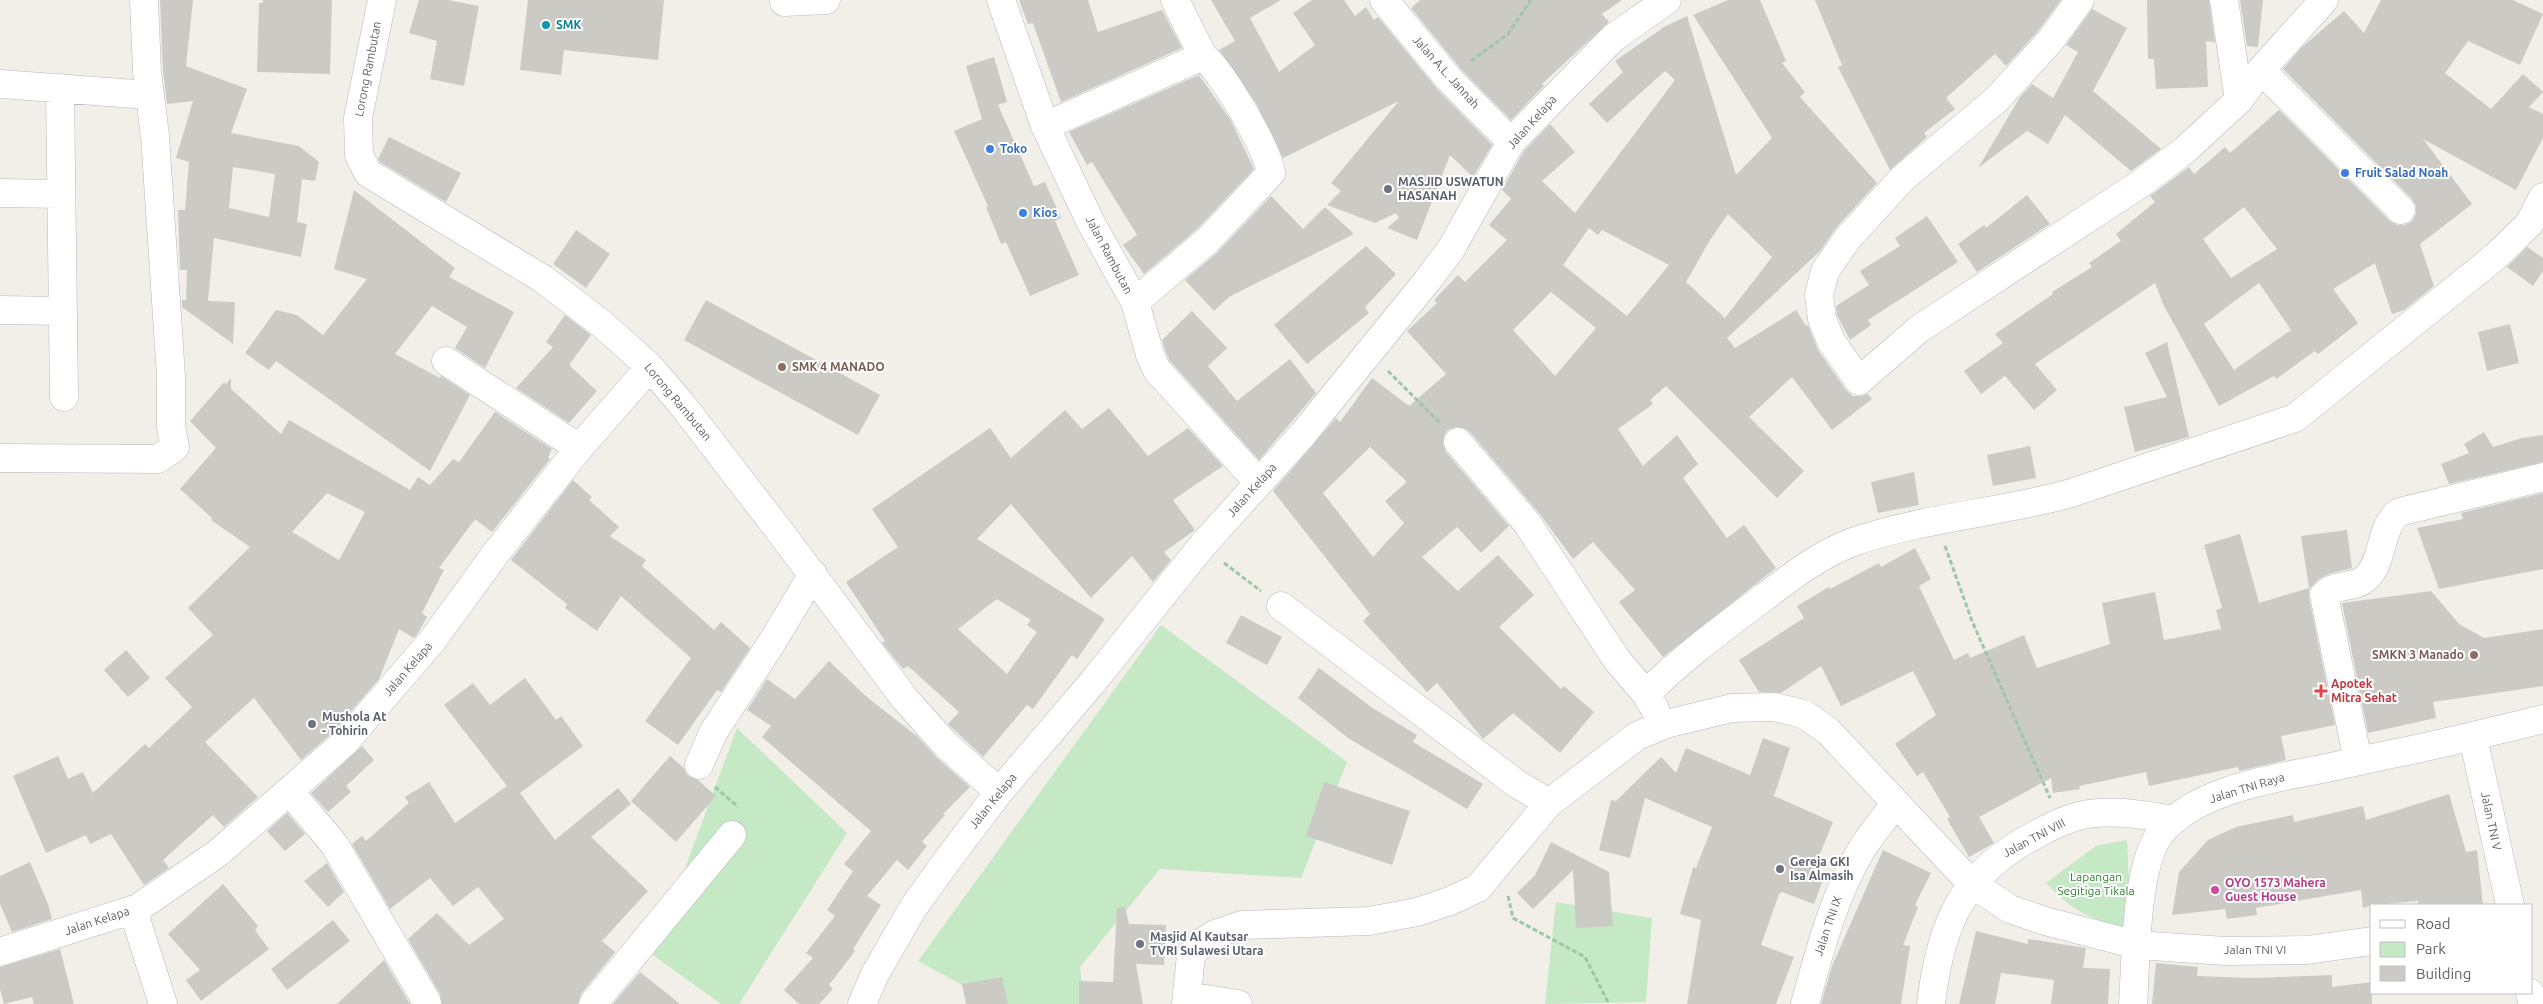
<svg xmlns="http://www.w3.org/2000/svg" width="2543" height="1004" font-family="Ubuntu,sans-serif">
	<rect width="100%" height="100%" fill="#f1efe8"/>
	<!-- green -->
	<path fill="#c5e8c5" d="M1161,625L1347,762L1301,878L1160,869L1080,967L1084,1004H998L918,961Z
		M737,728L847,833L739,1004H721L653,955Z
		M2127,840L2131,928C2093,922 2073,911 2046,883L2096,846Z
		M1556,902L1652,918L1646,1002L1545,1004Z"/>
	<!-- building -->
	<path fill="#cccac5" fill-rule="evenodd" d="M160,0H193L186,66L247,89L231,133L299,146L319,162L315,181L302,179L297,222L307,224L301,257L214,238L208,301L235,302L233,344L182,307V300H186L187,270H180L178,210H185L189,162L176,158L193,101L167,104L163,71ZM233,167L275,174L269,217L229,208Z
		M263,0H332L330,74L257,72L259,3H263Z
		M419,0H448L479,6L464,86L430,79L437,41L409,33Z
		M528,0H664L658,60L564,50L561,75L520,70Z
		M1019,0H1088L1098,32L1162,10L1182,48L1061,102L1033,23L1028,24Z
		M1211,0H1281L1250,18L1279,72L1315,45L1293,13L1312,0H1344L1355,16L1366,7L1374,20L1378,17L1437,89L1492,145L1473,177L1450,155L1417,240L1387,228L1399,218L1396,213L1375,223L1327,205L1341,191L1331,183L1399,101L1283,158L1256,103L1219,50L1235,41Z
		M1420,0H1622L1602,14L1609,22L1542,84L1544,86L1511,120L1460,68L1411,8Z
		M1728,0H1760L1786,61L1782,63L1805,92L1800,97L1877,183L1836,228L1820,251L1727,338L1735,348L1796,310L1806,326L1808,325L1818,350L1846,390L1853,396H1861L1868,394L1872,399L1832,430L1792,377L1749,417L1804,471L1777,498L1666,386L1650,400L1653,404L1618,429L1643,466L1677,435L1698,464L1683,478L1727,538L1744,525L1776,568L1663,657L1619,602L1635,590L1593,542L1573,559L1539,513L1470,432L1464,428L1456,427L1448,430L1444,436L1443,444L1446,452L1509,526L1481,553L1457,527L1422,557L1458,591L1498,555L1534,595L1499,627L1561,689L1564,686L1594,712L1560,753L1513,713L1483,739L1437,683L1427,692L1363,621L1370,614L1273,491L1336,418L1340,422L1372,378L1409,406L1446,374L1407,331L1437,303L1434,300L1458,275L1465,282L1507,240L1489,225L1511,199L1502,190L1524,151L1550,124L1575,152L1542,181L1575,213L1675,80L1665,71L1607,123L1589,104L1623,72L1615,61L1664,27L1687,16L1736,175L1772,138L1693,15ZM1728,214L1772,257L1725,318L1686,282L1710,240ZM1589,228L1598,235L1602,230L1669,265L1627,316L1563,265ZM1551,292L1596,328L1555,376L1513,330ZM1370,447L1407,482L1385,501L1404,523L1373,557L1323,493Z
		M1815,0H2061L2038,31L2006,66L1995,54L1946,98L1955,109L1924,133L1927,137L1890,170L1838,67L1842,65Z
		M2147,0H2209L2215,42L2206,41L2208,87L2156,89L2154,59H2148Z
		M2240,0H2263L2258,47L2247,46Z
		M2381,0H2513L2543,14L2520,65L2468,41L2445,73L2491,109L2523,74L2543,92L2529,107L2543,114V138L2516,190L2423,139L2472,204L2420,244L2434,286L2404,310L2392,314L2375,263L2333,289L2358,323L2318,354L2315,351L2276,379L2274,376L2219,406L2163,304L2155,283L2035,364L2057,390L2034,410L2005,376L1981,394L1964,371L2003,343L1995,334L2053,294L2052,292L2092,267L2089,263L2121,241L2116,234L2155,202L2150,196L2189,167L2194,174L2225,147L2230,153L2279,110L2390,221L2397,225H2405L2412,221L2416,214V206L2412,199L2283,69L2302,47L2344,11L2364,33ZM2244,207L2277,249L2231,278L2203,239ZM2259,283L2291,330L2234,370L2204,324Z
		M2092,9L2127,28L2093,91L2161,149L2131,171L2065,115L2048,144L2027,131L1978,168L2020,97L2032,84L2053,98L2078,52L2066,45Z
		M994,57L1007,102L998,105L1034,186L1045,182L1061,218L1055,221L1079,275L1030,296L1006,242L1001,244L986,207L988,206L954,131L982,119L966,66Z
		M1199,75L1230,119L1254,169L1196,230L1144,274L1123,245L1137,235L1092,162L1087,165L1069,132Z
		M389,137L461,173L446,202L380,162L378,159Z
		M354,190L455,268L449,277L514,312L485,368L455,348L467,327L432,306L395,354L440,378L441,376L470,395L430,471L276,361L269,370L245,353L276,310L297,315L323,335L367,279L334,269Z
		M2027,195L2050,224L1977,272L1958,244L1984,225L1986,228Z
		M1271,196L1303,229L1325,207L1354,234L1229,297L1214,311L1185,280L1218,252Z
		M1927,216L1958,262L1868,320L1871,325L1850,340L1837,315L1836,306L1869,285L1860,271L1900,246L1895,238Z
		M576,230L610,254L586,288L553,264Z
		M1366,246L1396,274L1365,307L1369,313L1307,364L1274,325Z
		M2527,247L2543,258V271L2533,286L2507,267Z
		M706,300L880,395L858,435L684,340Z
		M1192,311L1227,348L1208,366L1237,401L1290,359L1316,393L1259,460L1170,361L1165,350L1162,340Z
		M565,315L591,335L569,365L597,391L569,423L516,388L553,347L546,342Z
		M2510,324L2519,363L2487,371L2478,332Z
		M2167,342L2189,437L2135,452L2124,407L2167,397L2145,353Z
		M231,378V389L281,434L289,420L410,490L418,477L430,485L453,459L459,462L495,412L552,449L548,457L550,459L492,532L475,519L439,568L444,570L422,613L427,617L418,633L414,638L399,629L379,679L333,732L301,760L254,698L205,742L258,797L224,827L213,815L163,860L169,868L144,885L111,834L90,844L86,835L46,853L13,776L58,756L68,779L83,772L93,793L145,744L149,748L192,707L165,678L213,635L188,608L250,547L211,520L212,518L180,489L216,448L190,421L224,382L226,384ZM327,493L365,512L339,560L292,532Z
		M1109,408L1148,456L1188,428L1223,466L1173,500L1195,530L1164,552L1171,560L1153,582L1132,556L1091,598L1011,504L977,539L1105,619L1077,659L1072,655L1033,709L1027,705L983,757L948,724L959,712L908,666L903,669L886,648L882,643L885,641L846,582L898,547L872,509L990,428L1011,458L1065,410L1082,429ZM997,599L1031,620L1027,625L1037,632L1007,674L958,629Z
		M2484,432L2493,447L2522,438L2543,435V462L2449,484L2441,464L2469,453L2464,444Z
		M2030,446L2036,478L1993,486L1987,455Z
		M1914,472L1919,505L1878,513L1871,482Z
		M573,480L592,497L589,500L619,527L610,536L646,560L642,566L714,630L721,622L750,648L721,692L717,690L678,745L645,721L691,658L621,596L597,631L565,608L567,604L511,560Z
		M2543,493V569L2439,589L2417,528L2463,519L2461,513Z
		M2347,530L2352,568L2329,574L2319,579L2309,589V598L2335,725L2281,736L2286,760L2239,771L2238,767L2149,786L2146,772L2079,786L2080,789L2053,793L2051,778L1979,817L1994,843L1969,857L1947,819L1950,817L1923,772L1917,776L1895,744L1936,715L1913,671L1841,706L1821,666L1781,693L1759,692L1739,660L1804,618L1797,606L1829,587L1830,589L1879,563L1881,567L1915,548L1931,579L1919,586L1954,660L1968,653L1970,658L2024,635L2037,668L2110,644L2102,603L2155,592L2164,640L2221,629L2216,610L2222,608L2204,545L2240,534L2259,603L2309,588L2301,536Z
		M2431,591L2459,624L2484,638L2543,629V686L2433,702L2436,718L2368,733L2342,603Z
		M1241,615L1282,637L1267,665L1226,643Z
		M126,650L150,678L128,697L104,670Z
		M829,661L868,698L918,737L936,757L970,787L943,814L945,815L922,842L927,846L908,870L897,860L867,896L881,905L853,949L855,951L829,985L833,989L819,1004H799L784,990L813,958L806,953L835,916L827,910L853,871L844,864L871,831L762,737L771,726L747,710L767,679L795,699Z
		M1319,668L1374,709L1417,735L1413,742L1483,784L1467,809L1348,738L1298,698Z
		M525,678L556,720L561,716L583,746L520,793L555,840L618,788L631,804L591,837L648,891L602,941L615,952L581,994L578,1004H442L440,994L408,939L437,913L469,945L504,919L478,887L453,906L430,878L390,909L352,844L362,836L366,841L409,803L405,797L429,782L455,823L507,786L444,705L473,683L490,705Z
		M1763,738L1790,748L1774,796L1833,822L1813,871L1825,875L1814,904L1782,892L1779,894L1761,945L1794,957L1776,1004H1687L1701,920L1680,914L1693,867L1696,868L1712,827L1645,798L1630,858L1599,850L1611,800L1616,801L1661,757L1676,773L1686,748L1750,775Z
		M362,746L374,760L346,786L351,792L328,812L311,793Z
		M670,756L684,768L687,775L698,780L716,796L676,842L631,801Z
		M1324,782L1410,811L1392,865L1306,836Z
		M2449,794L2466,852L2477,850L2483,905H2418V901L2372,905L2363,908L2361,890L2256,908L2257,915L2227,919L2225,909L2172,915L2179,872L2208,840L2236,827L2293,815L2294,822L2363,806L2366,820Z
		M287,813L305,834L285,851L267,831Z
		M1551,842L1609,872L1613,926L1576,928L1573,870L1533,909L1517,893L1535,875Z
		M1883,850L1931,873L1915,905L1918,907L1903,945L1910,946L1901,1004H1821L1832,966Z
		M30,862L48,904L52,919L12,932L0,904V876Z
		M327,863L344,892L328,907L304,881Z
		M223,884L258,926L255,930L269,949L201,1001L186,980L200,970L168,934Z
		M1125,907L1129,924L1166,925L1164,965L1136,964L1143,1004H1079V981L1113,982L1117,908Z
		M333,920L350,941L287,990L271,969Z
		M1976,931L2028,944V939L2086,948L2083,968L2110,969L2108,1004H2051L2054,980L2001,973L1995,1004H1959Z
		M60,949L74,1004H34L32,997L4,1004L0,989V967Z
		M384,960L410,1004H337Z
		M2156,963L2198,967L2197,976L2252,978L2332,975V987L2372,982V1004H2152Z
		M640,972L680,1004H613Z
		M1002,977L1008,1004H966L962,984Z"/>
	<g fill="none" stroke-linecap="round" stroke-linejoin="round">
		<!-- minor casing -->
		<g stroke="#b5b8bc" stroke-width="29">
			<path id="minor" d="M382,0L358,118L359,155L368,173L543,279L602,324L650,367L680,402L781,533L905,699L946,745L999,792
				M1001,0L1045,126L1091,223L1135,302L1150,355L1157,370L1259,483
				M1384,0L1448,78L1511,142
				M2080,0L2050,41L1996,100L1903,178L1848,238L1825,271L1819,295L1822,319L1831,341L1859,381L1919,329L2140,184L2185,150L2239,100L2261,70L2324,0
				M2224,0L2239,100
				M784,2L826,0
				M2261,70L2401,210
				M0,84L135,94
				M60,88L64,397
				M1045,126L1203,56L1175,0
				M0,193L61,194
				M1135,302L1207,241L1271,173C1268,149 1222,71 1203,56
				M0,310L62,311
				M446,361L579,448
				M1458,442L1527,523L1617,660L1646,694L1655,709
				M0,458L158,459L175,447L171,427V376L155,136L147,72L144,0
				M1281,606L1517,784L1549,803
				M1646,694C1682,658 1723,628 1763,598C1791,577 1820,554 1853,542C1923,518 1997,513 2068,494L2295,418L2495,257L2529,224L2543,197
				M2473,737L2510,905
				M2358,761L2324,595C2335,583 2354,589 2366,578C2384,563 2379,527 2399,512L2543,477
				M699,765L714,731L771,644L813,574
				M289,791L334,844L427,1002
				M133,910L163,1004
				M0,952L138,908L218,853L344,743L432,641L496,553L579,448L650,367
				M2530,993L2533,1004
				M1187,996L1238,1004
				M593,1004L732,835
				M862,1004L875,974L913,908L949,858L999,792L1092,683L1202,546L1303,434L1427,281L1451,249L1511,142L1613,38L1667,0
				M1186,1004L1191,955L1204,941L1215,934L1242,925L1369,921L1417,912L1450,901L1478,888L1549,803L1637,736L1666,724L1732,708L1774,707L1804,714L1828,731L1971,883L2010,909L2045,921L2137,945L2225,951L2307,950L2372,941
				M1805,1004C1820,949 1834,895 1863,847C1873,832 1885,818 1895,803
				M1931,1004C1940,925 1962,873 2035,835C2052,826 2069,817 2088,814C2117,810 2146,815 2174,820"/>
		</g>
		<!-- secondary casing -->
		<g stroke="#b6babf" stroke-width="29">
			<path id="secondary" d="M2133,1004C2136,961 2135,868 2160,834C2192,793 2263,780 2311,771C2343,765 2375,757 2407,751C2453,741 2498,730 2543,719"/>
		</g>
		<!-- path -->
		<path stroke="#9cc7a9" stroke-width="3" stroke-dasharray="5 2.5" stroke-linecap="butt" d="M1471,61L1508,34L1531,0
			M1388,371L1440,423
			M1945,546L1972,621L2050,798
			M1224,563L1261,591
			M715,787L736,805L737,808
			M1508,896L1513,918L1585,957L1609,1004"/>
		<!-- minor -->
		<use href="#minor" stroke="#fff" stroke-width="28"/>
		<!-- secondary -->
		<use href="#secondary" stroke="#fff" stroke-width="28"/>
	</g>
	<!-- markers -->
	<circle fill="#0f9aa8" stroke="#fff" stroke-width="2" cx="546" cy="25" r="5"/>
	<g fill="#3f7fe0" stroke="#fff" stroke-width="2">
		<circle cx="990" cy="149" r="5"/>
		<circle cx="2345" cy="173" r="5"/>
		<circle cx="1023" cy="213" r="5"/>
	</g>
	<g fill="#6b7280" stroke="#fff" stroke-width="2">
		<circle cx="1388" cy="189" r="5"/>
		<circle cx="312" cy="724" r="5"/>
		<circle cx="1780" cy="869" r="5"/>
		<circle cx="1140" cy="944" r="5"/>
	</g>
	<g fill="#8d6e63" stroke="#fff" stroke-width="2">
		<circle cx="782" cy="367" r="5"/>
		<circle cx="2474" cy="655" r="5"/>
	</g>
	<path fill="#e0444e" stroke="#fff" stroke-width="2" d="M2318.5 683.5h5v5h5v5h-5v5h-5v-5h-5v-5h5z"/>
	<circle fill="#d1479c" stroke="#fff" stroke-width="2" cx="2215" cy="890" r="5"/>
	<g text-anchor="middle" stroke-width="4" stroke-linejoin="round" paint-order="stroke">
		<!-- culture labels -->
		<g font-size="12" font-weight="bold" fill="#0d838f" stroke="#fff" text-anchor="start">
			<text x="556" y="29">SMK</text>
		</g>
		<!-- street labels -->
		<g font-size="12" fill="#5f6368" stroke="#fff">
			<text transform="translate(368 69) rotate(-79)" y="4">Lorong Rambutan</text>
			<text transform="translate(1446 72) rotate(48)" y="4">Jalan A.L. Jannah</text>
			<text transform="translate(1532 122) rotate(-48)" y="4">Jalan Kelapa</text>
			<text transform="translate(1109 255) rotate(62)" y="4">Jalan Rambutan</text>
			<text transform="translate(678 402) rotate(50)" y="4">Lorong Rambutan</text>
			<text transform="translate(1252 490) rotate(-48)" y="4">Jalan Kelapa</text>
			<text transform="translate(408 669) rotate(-49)" y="4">Jalan Kelapa</text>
			<text transform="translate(2247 788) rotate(-17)" y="4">Jalan TNI Raya</text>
			<text transform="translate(993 801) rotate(-51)" y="4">Jalan Kelapa</text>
			<text transform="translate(2491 821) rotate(78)" y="4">Jalan TNI V</text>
			<text transform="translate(2034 838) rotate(-28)" y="4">Jalan TNI VIII</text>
			<text transform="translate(97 921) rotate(-18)" y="4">Jalan Kelapa</text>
			<text transform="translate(1828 926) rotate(-71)" y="4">Jalan TNI IX</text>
			<text x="2255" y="954">Jalan TNI VI</text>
		</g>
		<!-- shop labels -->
		<g font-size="12" font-weight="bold" fill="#366cbe" stroke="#fff" text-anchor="start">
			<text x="1000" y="153">Toko</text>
			<text x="2355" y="177">Fruit Salad Noah</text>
			<text x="1033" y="217">Kios</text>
		</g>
		<!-- worship labels -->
		<g font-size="12" font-weight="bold" fill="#5b616d" stroke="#fff" text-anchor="start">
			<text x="1398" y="186">MASJID USWATUN<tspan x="1398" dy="14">HASANAH</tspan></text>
			<text x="322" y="721">Mushola At<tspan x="322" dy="14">- Tohirin</tspan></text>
			<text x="1790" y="866">Gereja GKI<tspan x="1790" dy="14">Isa Almasih</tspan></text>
			<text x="1150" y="941">Masjid Al Kautsar<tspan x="1150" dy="14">TVRI Sulawesi Utara</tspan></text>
		</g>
		<!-- education labels -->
		<g font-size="12" font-weight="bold" fill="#785e54" stroke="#fff" text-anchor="start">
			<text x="792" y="371">SMK 4 MANADO</text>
			<text x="2464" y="659" text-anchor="end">SMKN 3 Manado</text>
		</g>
		<!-- health labels -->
		<g font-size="12" font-weight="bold" fill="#be3a42" stroke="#fff" text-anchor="start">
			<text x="2331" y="688">Apotek<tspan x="2331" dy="14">Mitra Sehat</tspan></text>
		</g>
		<!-- park labels -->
		<g font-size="12" fill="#348238" stroke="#fff">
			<text x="2096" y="881">Lapangan<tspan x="2096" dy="14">Segitiga Tikala</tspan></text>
		</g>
		<!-- hotel labels -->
		<g font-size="12" font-weight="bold" fill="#b23c85" stroke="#fff" text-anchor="start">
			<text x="2225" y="887">OYO 1573 Mahera<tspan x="2225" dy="14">Guest House</tspan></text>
		</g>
	</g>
	<!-- legend -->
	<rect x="2370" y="904" width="162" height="90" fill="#ffffff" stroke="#bfc1c3"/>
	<rect x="2380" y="920" width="25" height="8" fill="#ffffff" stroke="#bfc1c3"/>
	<text x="2416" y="929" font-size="15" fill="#5f6368">Road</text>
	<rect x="2380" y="942" width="25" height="15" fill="#c5e8c5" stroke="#bfc1c3"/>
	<text x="2416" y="954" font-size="15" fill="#5f6368">Park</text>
	<rect x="2380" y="966" width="25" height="15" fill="#cccac5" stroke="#bfc1c3"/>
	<text x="2416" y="979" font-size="15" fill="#5f6368">Building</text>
</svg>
